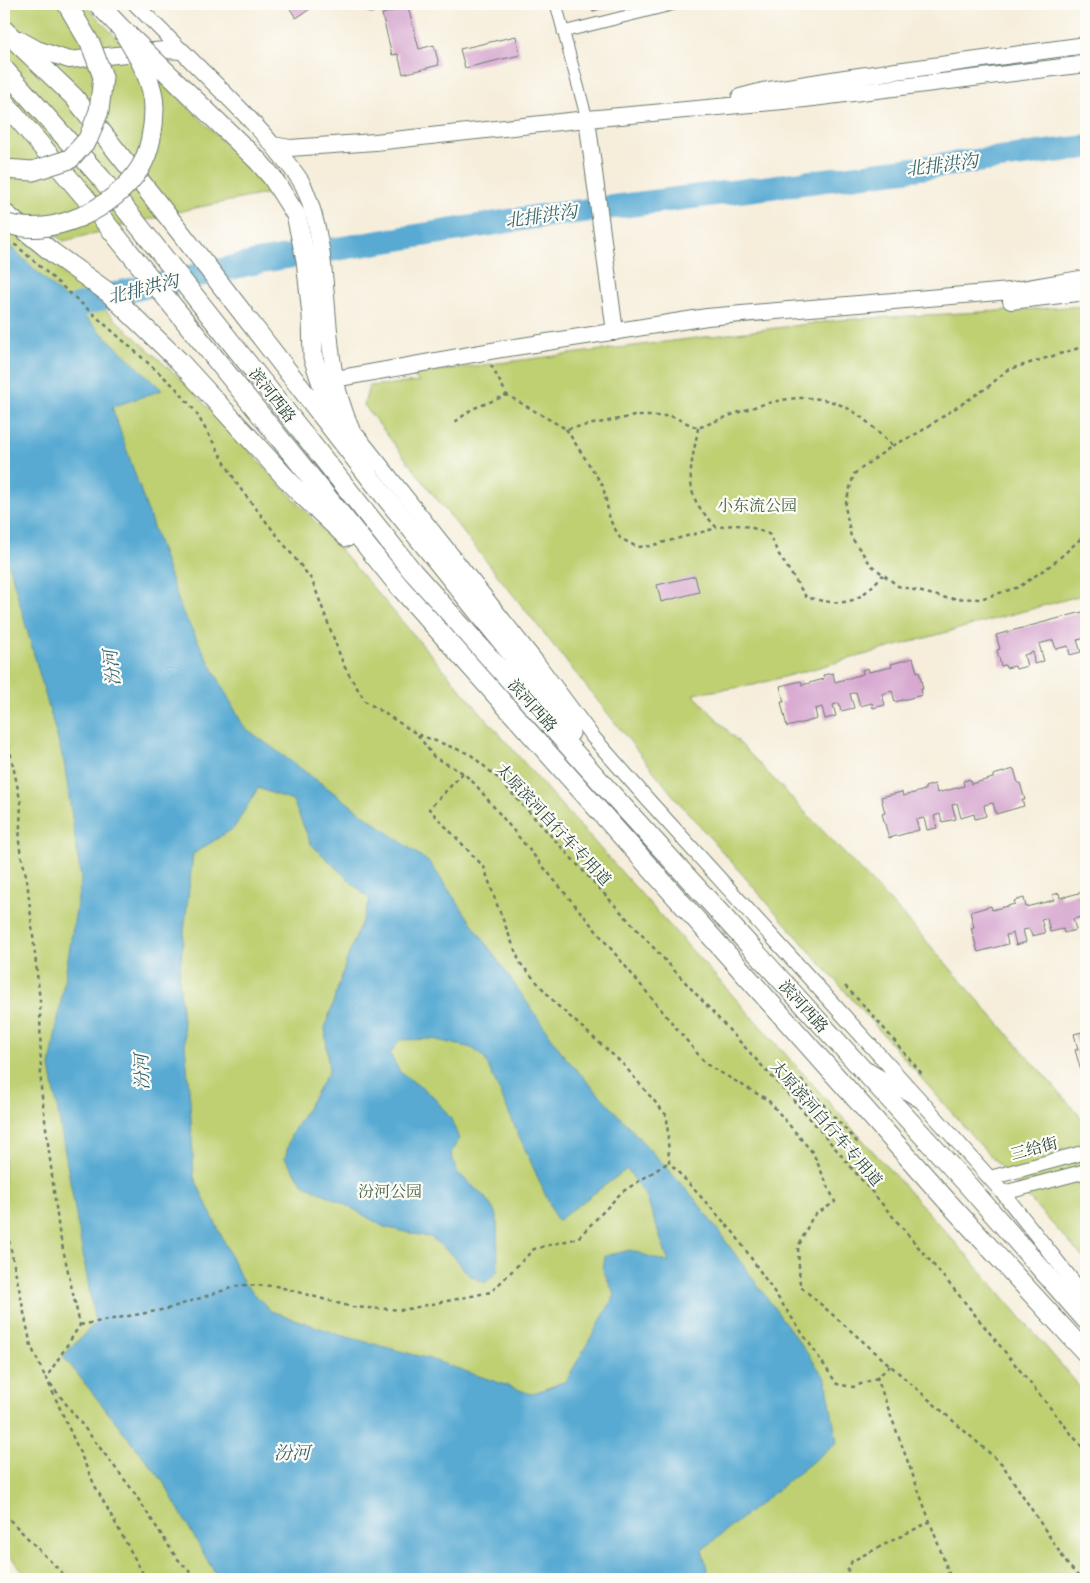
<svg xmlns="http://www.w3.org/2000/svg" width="1090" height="1583" font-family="'EB Garamond','Noto Serif SC',serif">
	<rect width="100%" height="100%" fill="#fdfcf7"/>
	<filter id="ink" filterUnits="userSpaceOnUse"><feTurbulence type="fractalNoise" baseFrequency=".02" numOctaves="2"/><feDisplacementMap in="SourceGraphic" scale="10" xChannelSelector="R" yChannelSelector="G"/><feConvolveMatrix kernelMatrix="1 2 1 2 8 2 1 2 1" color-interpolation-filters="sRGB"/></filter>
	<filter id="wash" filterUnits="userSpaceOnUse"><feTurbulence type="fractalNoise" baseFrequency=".0096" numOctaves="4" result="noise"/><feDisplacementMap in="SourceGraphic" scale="20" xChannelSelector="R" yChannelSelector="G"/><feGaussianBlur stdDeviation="1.12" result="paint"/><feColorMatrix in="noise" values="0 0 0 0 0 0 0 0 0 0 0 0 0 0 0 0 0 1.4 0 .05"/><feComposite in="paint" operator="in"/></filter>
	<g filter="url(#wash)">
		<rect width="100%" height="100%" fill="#f6eedb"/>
		<!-- green -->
		<path fill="#bfd073" stroke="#6f8654" d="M4,4H84L111,32L275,192L190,209L64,241L9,208L4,201Z
			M4,224L35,246L187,385L324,531L553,796L988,1279L1086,1394V1579H29L4,1549Z
			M1086,306V594L754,685L693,694L914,927L1086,1123V1261L974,1138L676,799L439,502L364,405L369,386L419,382L412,374L839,320Z"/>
		<!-- water -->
		<path fill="#59aad3" stroke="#3c7484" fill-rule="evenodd" d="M4,246L11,247L162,390L112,407L182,611L244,727L430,863L565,1057L695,1199L826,1379L837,1442L702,1550L710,1579H218L162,1480L63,1356L95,1323L50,1067L81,879L64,762L9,565L4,560ZM258,788L293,801L311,844L370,900L347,959L325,1028L329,1071L291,1135L285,1158L303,1184L348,1206L384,1227L432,1238L453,1256L469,1275L485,1283L498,1271L497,1216L487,1199L457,1172L451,1153L459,1139L451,1119L433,1096L400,1072L390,1054L399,1040L432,1039L472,1048L485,1059L557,1221L627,1169L646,1196L669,1263L630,1250L605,1256L603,1270L615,1295L566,1381L531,1394L430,1359L340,1335L271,1311L243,1282L194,1177L190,1100L179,977L193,854L234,828Z"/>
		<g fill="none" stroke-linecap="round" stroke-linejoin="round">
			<!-- river -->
			<path stroke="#59aad3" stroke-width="24" d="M4,330L122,292L262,261L534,217L1086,147"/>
		</g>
		<g id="blocks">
			<!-- building -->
			<path fill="#d7a8d0" d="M287,4H318L296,18Z
				M591,4H617L593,11Z
				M408,7L419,49L434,45L439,65L403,74L398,54L392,55L382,14Z
				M516,36L520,55L465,68L460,49Z
				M695,576L699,592L661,602L657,585Z
				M1086,611V638L1077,640L1081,652L1070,655L1068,646L1056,649L1053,640L1039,644L1044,661L1034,664L1033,652L1024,655L1027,666L1016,669L1015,666L1006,668L1005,665L1001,666L997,650L1000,649L996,635Z
				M913,658L917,672L919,671L923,689H921L922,695L895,702L892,691L882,694L885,705L873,708L872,703L860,706L856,692L850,694L854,708L841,711L839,703L833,705L836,716L825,719L822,707L815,709L817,719L787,727L781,702H784L780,686L801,681L802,685L824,679L823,675L833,673L835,682L863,674L862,670L868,668L869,672L892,667L891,664Z
				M1014,769L1018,783H1020L1025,800H1022L1024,806L996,814L993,803L984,805L986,816L975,819L974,814L961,818L957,803L952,805L956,819L942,822L940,814L934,816L937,828L927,830L924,818L916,820L919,830L889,838L882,814L885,813L881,797L902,792L903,796L925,790V787L935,784L937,793L964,786L963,781L970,779L971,784L993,778V775Z
				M1086,888V930L1082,917L1073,919L1076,930L1064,933L1063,929L1050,932L1047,918L1041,919L1045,933L1032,936L1029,929L1023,930L1026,942L1016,945L1013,933L1006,935L1008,944L978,952L971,928L974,927L970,912L991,906L992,910L1015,904L1014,901L1024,898L1026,907L1054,900L1052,895L1059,893L1060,898L1083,892L1082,889Z
				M1086,1031V1073L1082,1074L1075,1050L1078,1049L1074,1034Z"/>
		</g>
	</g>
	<g filter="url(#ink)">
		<use href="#blocks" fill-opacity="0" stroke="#6a7b6e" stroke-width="1"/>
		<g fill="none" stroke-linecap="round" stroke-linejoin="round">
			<!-- minor casing -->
			<g stroke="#6a7b6e" stroke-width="13">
				<path id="minor" d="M369,4L370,7
					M556,4L587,119
					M563,32L675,4"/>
			</g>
			<!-- tertiary casing -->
			<g stroke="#6a7b6e" stroke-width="16">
				<path id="tertiary" d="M135,4L182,51
					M358,436L537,662L592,736L649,801L921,1101
					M868,1070L921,1101L1003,1193L1086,1298
					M990,1178L1086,1152
					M1003,1193L1086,1171"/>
			</g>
			<!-- secondary casing -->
			<g stroke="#6a7b6e" stroke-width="18">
				<path id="secondary" d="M19,39L37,49L69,60L164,50L182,51C216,86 254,120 284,159C291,168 299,176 304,187C330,247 323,314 335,377C341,409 356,440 368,470
					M740,97L763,91L845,78L1086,45
					M587,119L615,332
					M273,145L290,148L375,142L587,119L805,99L1086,64
					M1011,301L1086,292
					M335,379L502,349L707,317L1010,291L1086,278"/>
			</g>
			<!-- trunk casing -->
			<g stroke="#6a7b6e" stroke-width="21">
				<path id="trunk" d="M4,30L74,97L177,228L371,479L544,694L570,733
					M4,69L101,178L413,572L608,790L966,1183L1086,1320
					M4,102L84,196L398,585L947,1201L1086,1353
					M258,161L272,177L296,215L306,260L312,315L313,357L331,411L338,422
					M4,213L53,253L109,293L179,361L295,488L347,537"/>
			</g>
			<!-- path -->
			<path stroke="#6a7b6e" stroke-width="2.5" stroke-dasharray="4 4" stroke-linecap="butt" d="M7,241L17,246L175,387L195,411L239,487L312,580L344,666L365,701L417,734L470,754L498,778L808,1116L963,1300L1086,1452
				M1086,348H1079L1007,370L988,387L954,409L920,432L892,446L854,474L845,506L851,537L871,565L898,586L946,598L980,599L1019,587L1054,563L1086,534
				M491,365L507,395L566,429L635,416H671L698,428C743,411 801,382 849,409C865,418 879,433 892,446
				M455,422L472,409L507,395
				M698,428C695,451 686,473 694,497C698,508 709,519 717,528C738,522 748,526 769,534L778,553L806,597C819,600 836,605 849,601C863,598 874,584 883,575
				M566,429L603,486L610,520L620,538L637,547L650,546L717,528
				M4,722L21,804L19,845L27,880L40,1001L41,1088L59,1231L80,1325L46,1378L131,1488L176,1557L196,1579
				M418,735L434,757L463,773L475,784L706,1064L768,1100L813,1153L835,1202L813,1216L798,1247L800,1286L1002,1464L1068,1565L1081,1579
				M463,773L429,809L484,867L496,902L520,963L558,1006L622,1063L667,1116L669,1162L734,1233L837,1384L853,1387L877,1378
				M845,986L872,1014L923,1075
				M801,1080L858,1143
				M4,1217L31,1346L46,1379
				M80,1325L167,1309L240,1285L276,1286L352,1307L403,1310L491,1292L534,1249L578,1238L622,1192L669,1162
				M890,1366L877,1378L951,1579
				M49,1384L95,1486L146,1579
				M4,1514L68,1579
				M844,1579L852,1561L929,1522"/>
			<!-- minor -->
			<use href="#minor" stroke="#fff" stroke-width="11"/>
			<!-- tertiary -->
			<use href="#tertiary" stroke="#fff" stroke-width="14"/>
			<!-- secondary -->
			<use href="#secondary" stroke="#fff" stroke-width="16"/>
			<!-- trunk -->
			<use href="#trunk" stroke="#fff" stroke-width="19"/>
			<!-- trunk-bridge casing -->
			<g stroke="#6a7b6e" stroke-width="21" stroke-linecap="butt">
				<path id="trunk-bridge" d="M98,4L121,28L258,161
					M4,169L33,171L70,159L88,139L99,111L103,77L91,45L67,4
					M4,223C52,239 114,209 140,168C150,152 154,127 154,109C154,79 136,53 121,28"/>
			</g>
			<!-- trunk-bridge -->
			<use href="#trunk-bridge" stroke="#fff" stroke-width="19"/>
		</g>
	</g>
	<g text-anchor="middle" stroke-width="4.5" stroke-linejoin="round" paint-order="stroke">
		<!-- street labels -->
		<g font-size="16" fill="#1f3d34" stroke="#fdfcf7">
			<text transform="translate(273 395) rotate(52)" y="6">滨河西路</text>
			<text transform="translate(533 705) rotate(48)" y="6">滨河西路</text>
			<text transform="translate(554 824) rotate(47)" y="6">太原滨河自行车专用道</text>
			<text transform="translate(804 1006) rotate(48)" y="6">滨河西路</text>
			<text transform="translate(827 1123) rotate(49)" y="6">太原滨河自行车专用道</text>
			<text transform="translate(1034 1148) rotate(-15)" y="6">三给街</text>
		</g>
		<!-- park labels -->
		<g font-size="16" fill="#476244" stroke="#fdfcf7">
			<text x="757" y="511">小东流公园</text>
			<text x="390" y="1197">汾河公园</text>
		</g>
		<!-- water labels -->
		<g font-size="18" font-style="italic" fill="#33636c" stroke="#fdfcf7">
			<text transform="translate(942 165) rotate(-7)" y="6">北排洪沟</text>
			<text transform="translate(541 216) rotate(-8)" y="6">北排洪沟</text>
			<text transform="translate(143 289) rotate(-14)" y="6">北排洪沟</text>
			<text transform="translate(112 668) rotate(-96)" y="6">汾河</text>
			<text transform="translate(142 1072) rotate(-92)" y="6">汾河</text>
			<text x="292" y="1459">汾河</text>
		</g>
	</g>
	<!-- margin -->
	<rect width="1090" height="1583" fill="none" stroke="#fdfcf7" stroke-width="20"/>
</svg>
